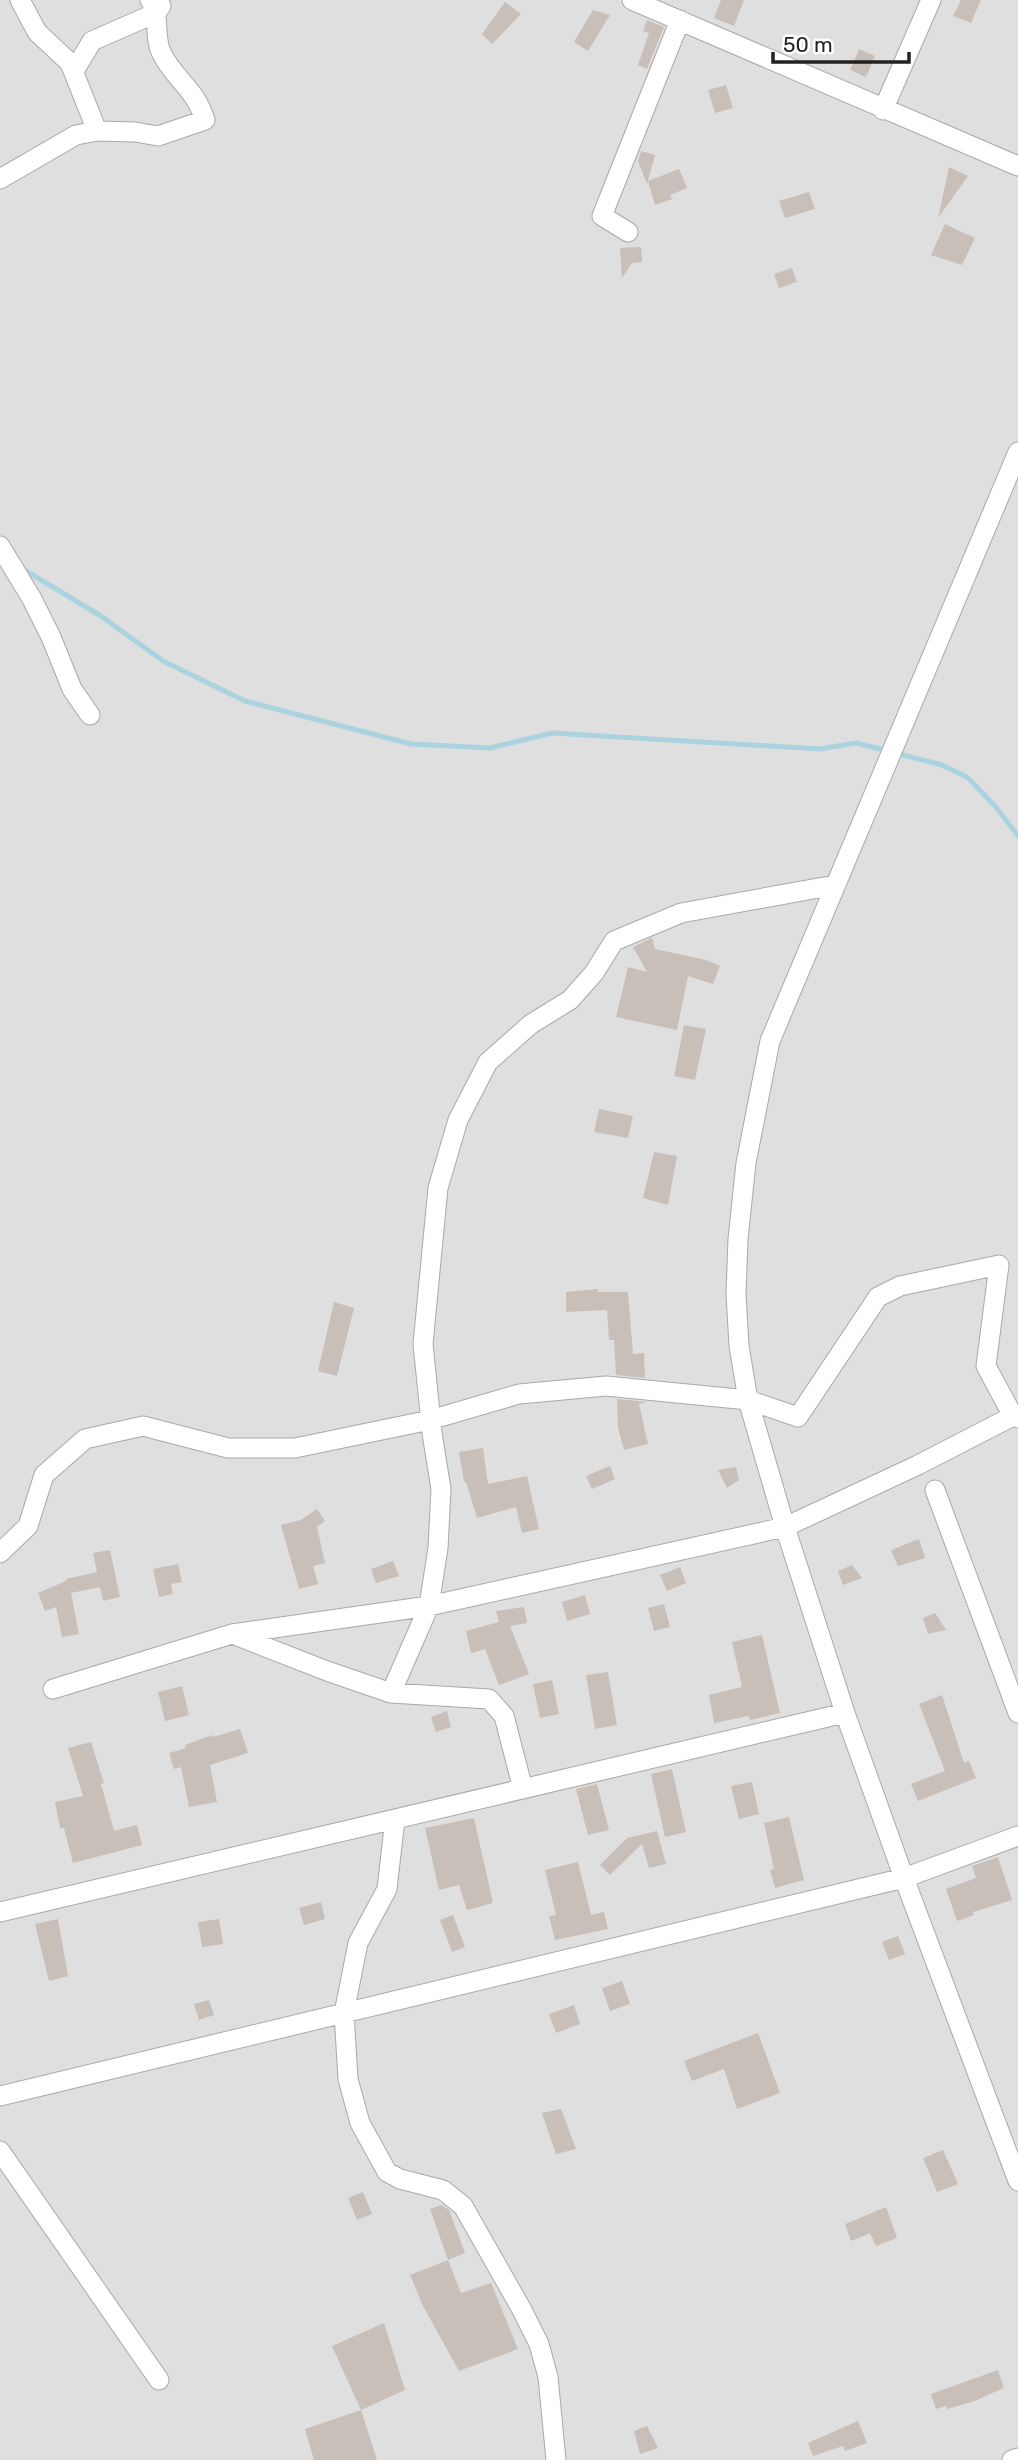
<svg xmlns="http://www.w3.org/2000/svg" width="1018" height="2460" font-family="Rubik,sans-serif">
	<rect width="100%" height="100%" fill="#f2efe9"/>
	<!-- residential -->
	<path fill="#e0dfdf" d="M0,0H1018V2460H0Z"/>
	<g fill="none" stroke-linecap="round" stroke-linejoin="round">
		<!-- stream -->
		<path stroke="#aad3df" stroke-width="5" d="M21,568L101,616L163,661L245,701L411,744L490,748L552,733L820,749L856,743L942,765L967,777L996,807L1018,836"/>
	</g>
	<!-- building -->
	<path fill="#c7bfb8" d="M721,0H744L734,26L714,18Z
		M961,0H981L971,23L953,16Z
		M505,2L521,14L492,44L482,34Z
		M593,10L610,15L588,51L574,42Z
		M647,20L664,27L647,69L638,65L649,33L643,31Z
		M859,49L875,56L866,77L850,70Z
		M726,85L733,108L715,113L708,90Z
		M641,151L655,155L647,184L638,161Z
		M949,167L968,176L938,218Z
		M679,169L687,188L670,195L672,199L655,205L648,181Z
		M809,192L815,209L785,218L779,201Z
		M945,224L975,238L962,265L931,255Z
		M641,247L642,262L632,263L622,278L620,248Z
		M792,268L797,282L779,288L774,274Z
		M652,938L655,949L706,960L720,966L713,984L688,976L677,1030L616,1017L628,967L647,972L633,947Z
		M684,1025L706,1029L695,1080L674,1076Z
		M599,1109L633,1116L628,1138L594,1132Z
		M654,1152L677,1156L668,1205L643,1198Z
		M598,1289V1292H628L633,1354L644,1353L645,1378L616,1375L614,1340H609L607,1310L566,1312V1292Z
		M334,1302L354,1308L337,1376L318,1371Z
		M617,1399L647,1402L639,1404L648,1444L624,1450L618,1428Z
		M483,1448L488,1484L527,1476L539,1529L522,1533L516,1507L477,1518L466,1482H464L459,1452Z
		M610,1466L615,1479L592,1489L586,1476Z
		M736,1467L739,1480L727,1488L718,1470Z
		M317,1509L325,1521L317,1527L325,1563L313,1566L318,1584L299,1589L281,1525L301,1520Z
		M919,1539L925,1558L898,1566L891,1550Z
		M110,1550L120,1597L103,1601L100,1587L71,1593L79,1634L62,1637L56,1607L45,1611L38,1593L66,1581V1579L97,1572L93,1553Z
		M393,1561L399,1576L376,1583L371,1569Z
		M178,1564L182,1582L171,1584L173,1594L159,1597L153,1569Z
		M852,1565L862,1578L843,1585L838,1571Z
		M680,1567L686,1583L667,1591L660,1575Z
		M585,1595L590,1614L567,1621L562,1602Z
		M664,1604L670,1627L654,1631L648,1608Z
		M524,1607L527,1623L510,1626L529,1674L499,1685L485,1649L471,1653L466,1631L499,1622L496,1611Z
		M935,1613L946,1630L928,1634L923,1618Z
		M762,1635L780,1713L750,1720L749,1716L714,1723L709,1695L742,1687L732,1642Z
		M608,1672L617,1725L595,1729L586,1675Z
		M552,1680L559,1714L540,1718L533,1684Z
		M182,1686L189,1715L165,1721L158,1692Z
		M942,1695L964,1763L969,1761L976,1778L918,1801L911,1784L945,1771L919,1704Z
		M447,1711L451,1727L436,1732L431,1717Z
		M240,1729L248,1753L210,1765L217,1802L189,1807L181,1767L174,1769L169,1753L186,1748L185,1745L212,1735L213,1737Z
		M91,1742L104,1783L101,1784L114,1831L137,1825L142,1845L73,1863L64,1828H60L55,1802L83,1796L68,1748Z
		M672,1769L686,1832L665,1837L651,1774Z
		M752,1782L759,1814L739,1819L731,1786Z
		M597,1784L609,1830L588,1835L576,1789Z
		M789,1817L804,1880L775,1888L770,1870L774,1869L764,1823Z
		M474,1818L493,1903L467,1910L459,1885L439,1890L425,1828Z
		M657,1831L666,1864L649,1868L642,1844L610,1875L600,1865L627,1838Z
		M998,1857L1012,1900L973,1912L974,1915L957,1921L946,1889L976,1878L972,1866Z
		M578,1862L591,1915L604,1912L608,1929L555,1940L549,1916L556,1915L545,1870Z
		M321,1902L325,1919L304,1925L299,1908Z
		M453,1915L465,1947L452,1952L440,1920Z
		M58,1919L68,1976L49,1981L35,1924Z
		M219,1919L223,1944L202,1947L198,1922Z
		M898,1936L905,1954L889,1960L882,1942Z
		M622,1981L630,2004L610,2011L602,1988Z
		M209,2000L214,2015L199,2020L194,2004Z
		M574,2005L580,2024L556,2033L549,2014Z
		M758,2033L780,2093L737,2109L724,2069L692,2081L684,2061Z
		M561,2109L576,2149L556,2154L542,2113Z
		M943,2150L958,2184L937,2192L923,2158Z
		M363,2192L372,2214L357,2220L348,2198Z
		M442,2205L449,2210L465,2253L448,2260L430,2209Z
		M886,2207L897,2238L876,2246L870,2233L851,2241L845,2224Z
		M448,2260L461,2293L491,2283L518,2349L459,2371L423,2306L410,2275Z
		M384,2323L405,2390L361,2410L332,2346Z
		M998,2370L1004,2388L972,2402L947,2409L946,2406L936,2409L931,2394Z
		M361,2410L377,2460H314L305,2429Z
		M858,2421L867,2443L845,2451L843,2446L813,2456L808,2443Z
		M647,2426L658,2448L640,2454L634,2431Z"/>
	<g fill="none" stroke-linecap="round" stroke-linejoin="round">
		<!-- minor casing -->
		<g stroke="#a9a9a9" stroke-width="21">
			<path id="minor" d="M20,0L37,32L70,63L97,131
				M632,0L1018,166
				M74,71L92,41L156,13L161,6
				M883,110L931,0
				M0,179L76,135L97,131L135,132L158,136L205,120C195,88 175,80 162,54C153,38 161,13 150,0
				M628,232L602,216L680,20
				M1018,452L770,1041L746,1163L738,1239L736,1294L739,1346L748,1400L785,1527L845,1713L904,1878L1018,2181
				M0,546L32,599L51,637L72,689L90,715
				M935,1490L1018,1713
				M0,1553L28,1526L44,1475L85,1439L143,1426L228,1448H295L430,1420L519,1394L606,1386L748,1400L798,1417L878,1297L900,1286L999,1265L986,1366L1013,1416
				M235,1635L327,1671L391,1693L489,1699L504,1716L523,1789
				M53,1689L232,1634L429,1606L785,1527L918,1465L1013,1416L1018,1418
				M391,1693L429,1606L438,1548L441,1489L432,1433L423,1344L438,1188L458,1120L488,1062L531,1024L570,1000L594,973L614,941L681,913L835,885
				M395,1819L387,1889L358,1943L344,2013L348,2079L360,2123L387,2172L400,2179L443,2190L463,2206L522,2310L539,2344L548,2377L556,2460
				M0,1912L845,1713
				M0,2096L904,1878L1018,1836
				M0,2151L159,2380
				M1012,2460L1018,2458"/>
		</g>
		<!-- minor -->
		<use href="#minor" stroke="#fff" stroke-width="19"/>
	</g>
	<!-- scale -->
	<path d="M773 52v10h136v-10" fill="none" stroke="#222222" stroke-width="3.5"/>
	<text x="783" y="52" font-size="21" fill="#222222" stroke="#ffffff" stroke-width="5" paint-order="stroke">50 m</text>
</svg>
